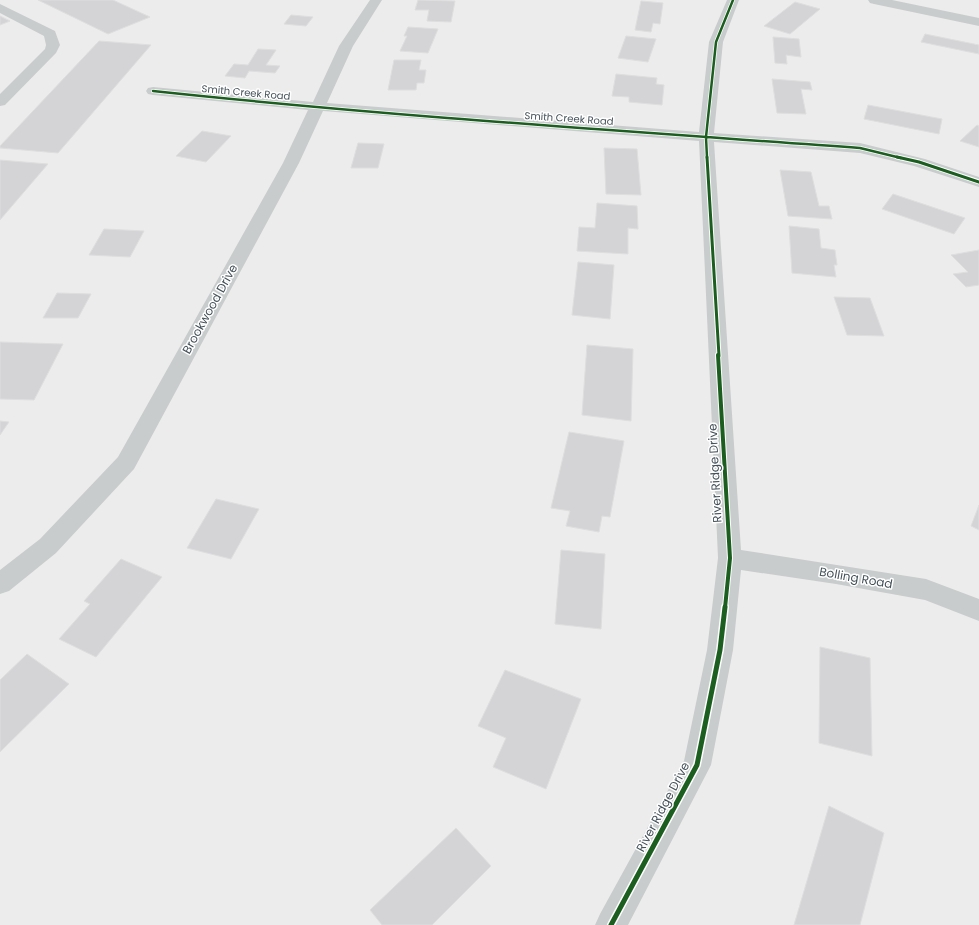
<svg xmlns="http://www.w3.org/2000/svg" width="979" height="925" font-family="Poppins,sans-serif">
	<rect width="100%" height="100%" fill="#edecec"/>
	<!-- building -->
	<path fill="#d4d4d7" stroke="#dededf" d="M38,0H113L150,17L108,34Z
		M418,0L455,1L451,22L427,21L429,10H415Z
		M641,1L663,3L660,24L653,23L651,32L635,30Z
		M795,2L820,9L790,34L764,26Z
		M291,15L313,17L306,26L284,24Z
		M0,16L10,21L0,25Z
		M408,27L438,29L428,53L400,51L407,36H404Z
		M925,34L979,45V54L921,42Z
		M626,36L656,39L648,62L618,58Z
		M773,37L799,39L801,57L786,55L787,64L775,63Z
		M99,41L151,45L58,153L0,148V146Z
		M258,49L276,50L266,65L280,66L275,73L249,71L245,78L225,76L234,64L248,65Z
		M394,60H421L419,70H426L424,83H417L416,90H388Z
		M616,74L657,78L656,84L664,85L662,105L629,102V97L612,96Z
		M772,79L810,82L812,90L801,89L806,114L777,113Z
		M868,105L942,119L939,134L864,119Z
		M977,125L979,126V147L960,141Z
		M202,131L231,136L206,162L176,156Z
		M358,143L384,144L378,168H351Z
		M604,148L637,149L641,195L606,194Z
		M0,160L48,164L0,220Z
		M780,170L811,172L819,206H829L832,219L788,216Z
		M893,194L965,218L954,234L882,209Z
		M597,203L637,206L638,229L628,228V254L577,251L579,227L595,228Z
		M789,226L819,229L821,248L835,250L837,265H834L836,277L792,273Z
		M104,229L144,231L130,257L89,255Z
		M979,250V285L966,287L953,274L968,272L951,255Z
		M578,262L614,265L610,319L572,315Z
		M57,293L91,294L78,318H43Z
		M834,297L870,298L884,336L847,335Z
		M0,342L63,344L34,400L0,399Z
		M587,345L633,349L631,421L582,415Z
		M0,421L9,422L0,435Z
		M569,432L624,441L610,517L602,516L599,532L566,526L570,511L551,508Z
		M216,499L259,509L231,559L187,548Z
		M979,505V530L971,526Z
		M561,550L605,554L601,629L555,624Z
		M121,559L162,577L96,657L59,639L90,604L84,601Z
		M820,647L870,658L872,756L819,743Z
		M27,654L69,684L0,752V680Z
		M505,670L581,699L546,789L493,767L506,738L478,726Z
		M829,806L884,833L860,925H794Z
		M456,828L491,866L432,925H382L370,910Z"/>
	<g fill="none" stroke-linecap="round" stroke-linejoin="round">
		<!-- street -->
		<path fill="#c8cccd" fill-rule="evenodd" d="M370,0H382L353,46L327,103L699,132L709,42L727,0H739L723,42L714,133L860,143L925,159L979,177V187L914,166L860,153L714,142L741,550L926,579L979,599V621L925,600L836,584L741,570L733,650L711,765L628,925H595L600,914L684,761L707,650L718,558L699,141L323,111L299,163L134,469L56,553L9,591L0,594V570L40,539L118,457L283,163L308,110L153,95L148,94L146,91L148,88L153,87L313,102L339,46Z
			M868,0H892L979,18V26L874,4L870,3Z
			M0,4L55,31L60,45L56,53L5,105L0,106V94L45,49L46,45L44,36L0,13Z"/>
		<!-- cycleway-far3 casing -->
		<g stroke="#fff" stroke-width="4">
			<path id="cycleway-far3" d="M153,91C388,116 624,131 860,148L901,158
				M707,158L706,137L716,42L733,0"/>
		</g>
		<!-- cycleway-far2 casing -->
		<g stroke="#fff" stroke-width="5">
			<path id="cycleway-far2" d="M707,157L719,356
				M897,157L919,162L979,182"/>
		</g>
		<!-- cycleway-far1 casing -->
		<g stroke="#fff" stroke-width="6">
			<path id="cycleway-far1" d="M718,355L730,558L725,608"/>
		</g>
		<!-- cycleway casing -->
		<g stroke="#fff" stroke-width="8">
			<path id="cycleway" d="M611,925L697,765L720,650L725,607"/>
		</g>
		<!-- cycleway-far3 -->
		<use href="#cycleway-far3" stroke="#1b5e20" stroke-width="2.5"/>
		<!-- cycleway-far2 -->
		<use href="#cycleway-far2" stroke="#1b5e20" stroke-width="3"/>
		<!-- cycleway-far1 -->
		<use href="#cycleway-far1" stroke="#1b5e20" stroke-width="4"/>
		<!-- cycleway -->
		<use href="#cycleway" stroke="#1b5e20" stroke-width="5"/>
	</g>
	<g text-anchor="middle" stroke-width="3" stroke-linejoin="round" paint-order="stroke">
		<!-- far-street labels -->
		<g font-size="10" fill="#435059" stroke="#fff">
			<text transform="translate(246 92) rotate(5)" y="4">Smith Creek Road</text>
			<text transform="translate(569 118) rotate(4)" y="4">Smith Creek Road</text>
		</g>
		<!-- street labels -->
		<g font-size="12" fill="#435059" stroke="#fff">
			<text transform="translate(210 309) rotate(-61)" y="4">Brookwood Drive</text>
			<text transform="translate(715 473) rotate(-93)" y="4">River Ridge Drive</text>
			<text transform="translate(856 578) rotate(10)" y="4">Bolling Road</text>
			<text transform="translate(663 807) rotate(-62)" y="4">River Ridge Drive</text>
		</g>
	</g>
</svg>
